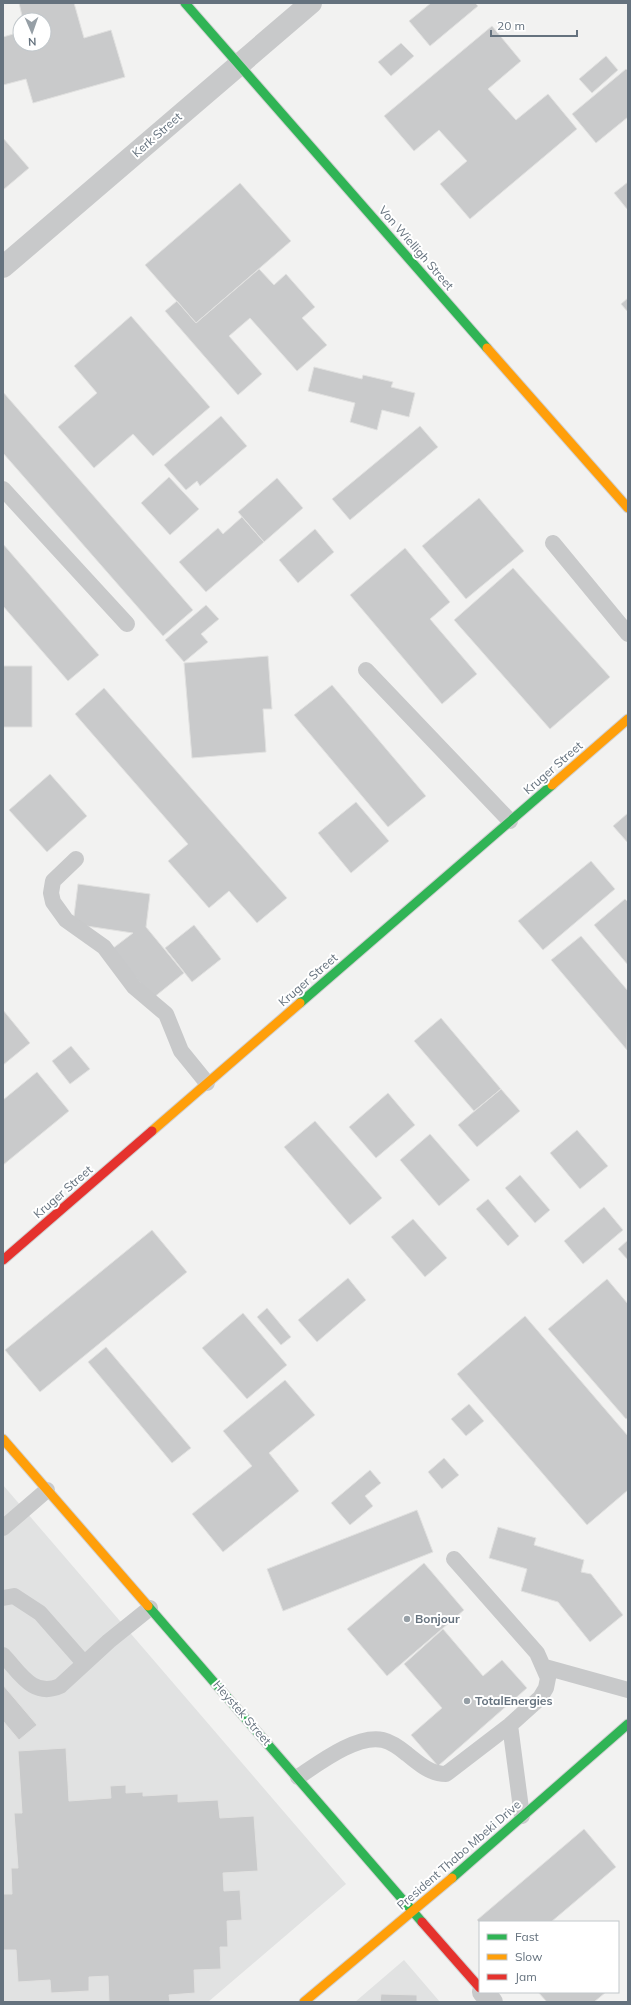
<svg xmlns="http://www.w3.org/2000/svg" width="631" height="2005" font-family="Mulish,sans-serif">
	<rect width="100%" height="100%" fill="#f2f2f1"/>
	<!-- built -->
	<path fill="#e1e2e2" d="M3,1485L346,1884L208,2002H3Z
		M404,1960L440,2002H355Z"/>
	<!-- building -->
	<path fill="#c9cacb" stroke="#e1e1e0" d="M19,3H74L84,38L111,30L125,77L33,103L26,79L3,85V37L20,32V44H44V20H23Z
		M431,3H475L478,6L430,46L409,21Z
		M492,26L521,61L488,89L516,120L548,94L577,129L470,219L440,184L467,161L439,130L414,151L384,116Z
		M401,43L414,56L391,76L378,62Z
		M606,56L618,70L592,93L579,79Z
		M626,69L628,71V117L596,143L572,114Z
		M3,138L29,168L3,190Z
		M628,182V208L627,209L614,193Z
		M240,183L291,241L196,323L145,265Z
		M259,269L274,285L286,274L315,307L302,318L327,345L297,371L250,318L229,336L262,374L238,395L165,311L177,301L196,323Z
		M628,298V312L621,304Z
		M131,316L210,407L153,456L133,434L94,468L58,427L97,393L74,366Z
		M314,367L362,379L363,375L393,382L391,387L415,393L409,417L382,410L377,430L350,422L355,403L308,391Z
		M3,392L193,610L163,636L3,453Z
		M221,416L247,446L200,486L197,481L186,490L164,465Z
		M420,426L438,447L350,520L332,499Z
		M169,477L199,509L170,535L141,503Z
		M277,478L303,508L264,542L238,512Z
		M479,498L524,551L466,599L422,546Z
		M242,517L264,542L206,592L179,562L218,528L223,534Z
		M315,529L334,552L298,583L279,560Z
		M3,544L99,655L68,681L3,606Z
		M405,548L450,602L430,619L477,674L442,704L350,595Z
		M513,568L610,677L550,729L454,620Z
		M206,605L219,619L201,634L208,642L184,662L165,640Z
		M268,656L272,709H263L266,752L192,758L184,663Z
		M3,666H32V727H3Z
		M332,685L426,796L388,827L294,715Z
		M104,688L287,898L257,923L229,891L209,908L168,861L188,844L75,714Z
		M50,774L87,816L47,852L9,810Z
		M356,802L389,841L351,873L318,833Z
		M628,813V843L613,826Z
		M591,861L615,889L543,950L518,921Z
		M78,884L150,894L146,927L184,973L153,998L112,949L133,933L73,924Z
		M625,899L628,902V965L594,925Z
		M194,925L221,959L192,982L165,948Z
		M581,936L628,991L627,1050L551,960Z
		M3,1010L30,1043L3,1065Z
		M441,1018L501,1089L474,1111L414,1041Z
		M71,1046L90,1069L70,1084L52,1061Z
		M37,1072L69,1111L3,1165V1100Z
		M501,1089L520,1111L477,1147L458,1125Z
		M388,1093L415,1125L376,1158L349,1127Z
		M315,1121L382,1198L350,1225L284,1147Z
		M577,1130L608,1166L580,1189L550,1153Z
		M430,1134L470,1180L439,1206L400,1160Z
		M520,1175L550,1210L535,1223L505,1188Z
		M488,1199L519,1236L508,1246L476,1209Z
		M604,1207L623,1230L583,1264L564,1241Z
		M413,1219L447,1258L425,1277L391,1237Z
		M152,1230L187,1272L40,1392L5,1350Z
		M628,1240V1260L618,1249Z
		M348,1278L366,1300L317,1342L298,1320Z
		M607,1279L628,1304V1418L626,1419L548,1329Z
		M267,1308L291,1337L281,1345L257,1317Z
		M243,1313L287,1365L247,1399L202,1348Z
		M525,1316L628,1436V1490L587,1525L457,1374Z
		M106,1347L191,1448L172,1463L88,1362Z
		M285,1380L315,1415L269,1453L299,1491L223,1552L192,1514L252,1466L223,1431Z
		M469,1404L484,1421L466,1436L451,1419Z
		M444,1458L459,1475L442,1489L428,1472Z
		M370,1470L381,1483L365,1496L373,1506L350,1525L331,1503Z
		M417,1510L433,1552L283,1611L267,1569Z
		M498,1527L536,1538L534,1545L584,1560L581,1572L591,1574L623,1615L590,1642L558,1602L521,1591L527,1569L489,1558Z
		M424,1563L464,1610L387,1676L347,1629Z
		M443,1629L483,1676L502,1660L527,1688L438,1766L411,1735L442,1708L404,1664Z
		M3,1685L37,1725L19,1740L3,1721Z
		M66,1748L69,1801L111,1798L110,1786L126,1785V1793L143,1792V1796L178,1794V1802L218,1800L220,1818L254,1816L258,1871L223,1873L224,1891L240,1890L242,1920L227,1921L228,1947H220L221,1969L194,1970L195,1993L169,1995L170,2002H109L108,1976L89,1977V1991L51,1993L50,1980L18,1982L16,1950H3V1894H12L11,1868H18L14,1813H22L18,1751Z
		M584,1829L616,1867L551,1922L480,1923L477,1920Z
		M538,1992H606L594,2002H547Z
		M381,1994L417,1995V2002H380Z"/>
	<g fill="none" stroke-linecap="round" stroke-linejoin="round">
		<!-- fast casing -->
		<g stroke="#d0d0d1" stroke-width="11">
			<path id="fast" d="M185,3L487,348
				M300,1003L552,785
				M148,1606L422,1922
				M452,1878L628,1724"/>
		</g>
		<!-- slow casing -->
		<g stroke="#d0d0d1" stroke-width="11">
			<path id="slow" d="M487,348L628,508
				M552,785L628,719
				M152,1131L300,1003
				M3,1439L148,1606
				M304,2002L452,1878"/>
		</g>
		<!-- jam casing -->
		<g stroke="#d0d0d1" stroke-width="11">
			<path id="jam" d="M3,1260L152,1131
				M422,1922L480,1988"/>
		</g>
		<!-- lane -->
		<path stroke="#c8c9ca" stroke-width="16" d="M3,489L127,624
			M553,543L628,634
			M366,670L510,821
			M76,859L53,881L51,893L53,902L66,920L104,947L134,987L166,1014L181,1051L207,1083
			M3,1528L47,1490
			M3,1598L14,1596L40,1613L84,1663
			M3,1655C20,1673 33,1698 60,1686L109,1641L150,1608
			M545,1667L628,1690
			M510,1725L522,1816
			M298,1777C319,1763 357,1734 383,1740C391,1742 401,1749 407,1754C420,1764 430,1774 446,1774L510,1725L540,1698L546,1688L548,1678L537,1653L454,1559"/>
		<!-- street -->
		<path stroke="#c8c9ca" stroke-width="22" d="M3,267L311,3
			M483,1992L492,2002"/>
		<!-- fast -->
		<use href="#fast" stroke="#30b455" stroke-width="9"/>
		<!-- slow -->
		<use href="#slow" stroke="#ff9f0a" stroke-width="9"/>
		<!-- jam -->
		<use href="#jam" stroke="#e5322d" stroke-width="9"/>
	</g>
	<!-- markers -->
	<g fill="#969fa6" stroke="#fff" stroke-width="1.5">
		<circle cx="407" cy="1619" r="4"/>
		<circle cx="467" cy="1701" r="4"/>
	</g>
	<g text-anchor="middle" stroke-width="4" stroke-linejoin="round" paint-order="stroke">
		<!-- street labels -->
		<g font-size="12" fill="#65727e" stroke="#fff">
			<text transform="translate(157 135) rotate(-41)" y="4">Kerk Street</text>
			<text transform="translate(416 248) rotate(49)" y="4">Von Wielligh Street</text>
			<text transform="translate(553 768) rotate(-41)" y="4">Kruger Street</text>
			<text transform="translate(308 980) rotate(-41)" y="4">Kruger Street</text>
			<text transform="translate(63 1192) rotate(-41)" y="4">Kruger Street</text>
			<text transform="translate(242 1713) rotate(49)" y="4">Heystek Street</text>
			<text transform="translate(459 1855) rotate(-41)" y="4">President Thabo Mbeki Drive</text>
		</g>
		<!-- poi labels -->
		<g font-size="12" font-weight="bold" fill="#65727e" stroke="#fff" text-anchor="start">
			<text x="415" y="1623">Bonjour</text>
			<text x="475" y="1705">TotalEnergies</text>
		</g>
	</g>
	<!-- border -->
	<rect width="631" height="2005" fill="none" stroke="#65727e" stroke-width="8"/>
	<!-- legend -->
	<rect x="479" y="1921" width="140" height="72" fill="#ffffff" stroke="#c1c7cb"/>
	<rect x="487" y="1934" width="20" height="6" fill="#30b455" stroke="#c1c7cb"/>
	<text x="515" y="1941" font-size="12" fill="#65727e">Fast</text>
	<rect x="487" y="1954" width="20" height="6" fill="#ff9f0a" stroke="#c1c7cb"/>
	<text x="515" y="1961" font-size="12" fill="#65727e">Slow</text>
	<rect x="487" y="1974" width="20" height="6" fill="#e5322d" stroke="#c1c7cb"/>
	<text x="515" y="1981" font-size="12" fill="#65727e">Jam</text>
	<!-- north arrow -->
	<g transform="translate(32 32) rotate(178)"><circle r="19" fill="#ffffff" stroke="#c1c7cb"/>
	<path d="M0-3L7 15L0 10L-7 15Z" fill="#969fa6"/>
	<text y="-6" font-size="11" font-weight="bold" text-anchor="middle" fill="#65727e">N</text>
	</g>
	<!-- scale -->
	<path d="M491 30v6h86v-6" fill="none" stroke="#65727e" stroke-width="2"/>
	<text x="497" y="30" font-size="12" fill="#65727e" stroke="#ffffff" stroke-width="3" paint-order="stroke">20 m</text>
</svg>
